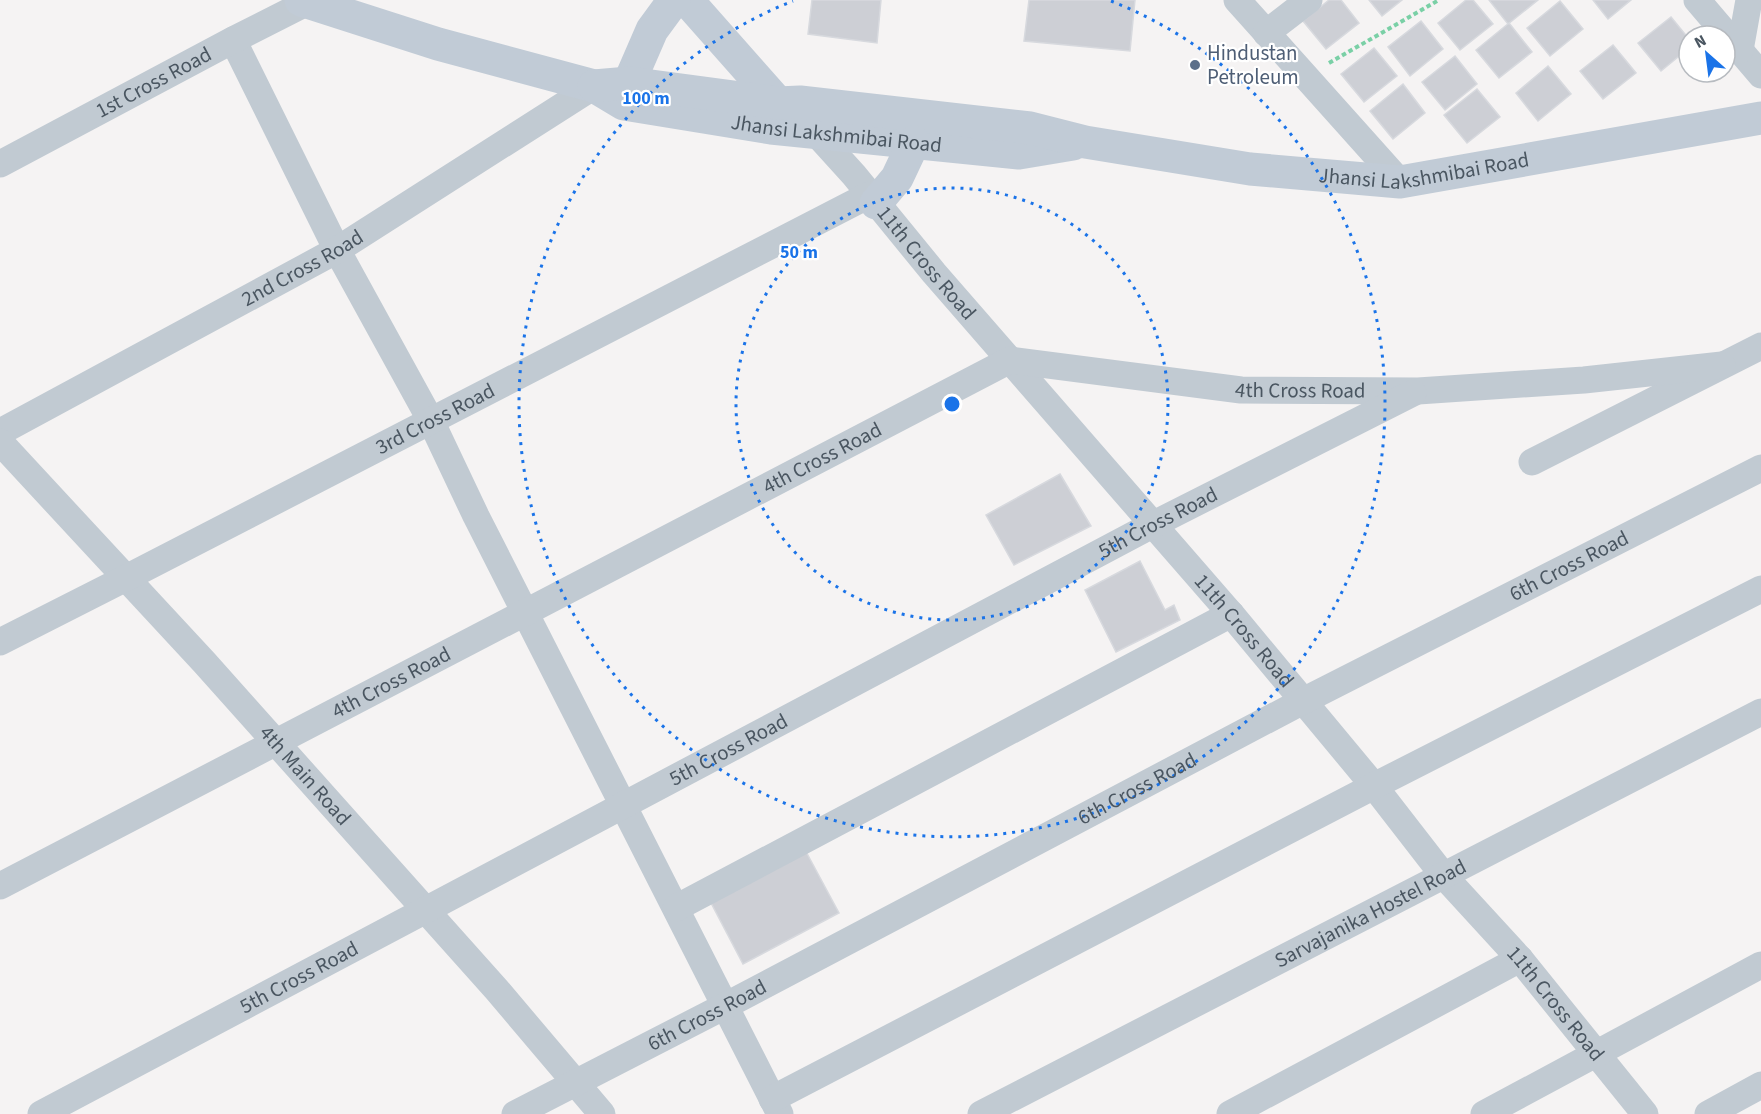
<svg xmlns="http://www.w3.org/2000/svg" width="1761" height="1114" font-family="'Source Sans 3',sans-serif">
	<rect width="100%" height="100%" fill="#f5f3f3"/>
	<!-- building -->
	<path fill="#cdcfd5" stroke="#d7d9de" stroke-width="1.5" d="M812,0H881L877,43L808,34Z
		M1029,0H1135L1130,51L1024,41Z
		M1329,0H1341L1359,23L1326,49L1303,21Z
		M1369,0H1402L1382,16Z
		M1466,0H1473L1493,24L1460,50L1438,23Z
		M1489,0H1538L1508,24Z
		M1593,0H1631L1608,19Z
		M1560,1L1583,29L1550,56L1527,28Z
		M1671,17L1689,39V48L1661,71L1638,43Z
		M1421,21L1443,49L1410,76L1388,47Z
		M1509,23L1532,52L1499,78L1476,50Z
		M1613,45L1636,73L1603,99L1580,71Z
		M1374,48L1397,76L1364,102L1341,74Z
		M1455,56L1477,84L1445,110L1422,82Z
		M1548,66L1571,94L1538,121L1516,93Z
		M1403,84L1425,113L1393,139L1370,111Z
		M1477,89L1500,117L1467,143L1444,115Z
		M1060,474L1091,526L1014,565L986,515Z
		M1140,561L1165,610L1174,605L1180,620L1116,652L1085,590Z
		M803,846L839,913L743,964L710,901Z"/>
	<g fill="none" stroke-linecap="round" stroke-linejoin="round">
		<!-- path -->
		<path stroke="#7ad0a6" stroke-width="4" stroke-dasharray="4.5 3" stroke-linecap="butt" d="M1329,63L1439,0"/>
		<!-- street -->
		<g stroke="#c1cad2" stroke-width="27">
			<path d="M1237,0L1400,182"/>
			<path d="M1697,0L1761,75"/>
			<path d="M1266,33L1309,0"/>
			<path d="M233,40L337,250L431,421L476,516L780,1114"/>
			<path d="M1740,50L1749,0"/>
			<path id="s1" d="M815,132L854,175L934,273L1231,614L1374,786L1443,875L1520,959L1645,1114"/>
			<path id="s2" d="M0,164L233,40L308,2"/>
			<path id="s3" d="M0,432L337,250L594,86"/>
			<path id="s4" d="M0,442L204,662L497,990L602,1114"/>
			<path d="M1532,462L1761,346"/>
			<path id="s5" d="M0,642L126,578L869,195"/>
			<path id="s6" d="M0,886L1010,360L1241,390L1418,391L1584,380L1722,365"/>
			<path d="M676,908L1231,614"/>
			<path d="M772,1099L1374,786L1761,589"/>
			<path id="s7" d="M41,1114L1152,525L1413,393"/>
			<path id="s8" d="M515,1114L725,1006L1303,701L1761,468"/>
			<path id="s9" d="M981,1114L1761,712"/>
			<path d="M1230,1114L1520,959"/>
			<path d="M1484,1114L1761,965"/>
			<path d="M1708,1114L1761,1085"/>
		</g>
		<!-- secondary -->
		<g stroke="#c1cbd6" stroke-width="33">
			<path id="s10" d="M301,0L438,44L594,86L624,104L771,128L1019,153L1073,144"/>
			<path d="M687,0L778,103L785,109"/>
			<path d="M629,83L652,30L674,0"/>
			<path id="s11" d="M594,86L629,83L778,103L800,102L1030,128L1085,142L1250,169L1400,182L1761,118"/>
			<path d="M876,203L897,178L914,142"/>
		</g>
	</g>
	<!-- distance rings -->
	<g fill="none" stroke="#1a73e8" stroke-width="3" stroke-dasharray="3 6">
		<circle cx="952" cy="404" r="216"/>
		<path d="M1111 1A433 433 0 1 1 793 1"/>
	</g>
	<!-- markers -->
	<circle fill="#5c6f8a" stroke="#fff" stroke-width="2" cx="1195" cy="65" r="6"/>
	<g text-anchor="middle" stroke-width="4.5" stroke-linejoin="round" paint-order="stroke">
		<!-- service labels -->
		<g font-size="21" fill="#4e5e75" stroke="#fff" text-anchor="start">
			<text x="1207" y="60">Hindustan<tspan x="1207" dy="24">Petroleum</tspan></text>
		</g>
		<!-- street labels -->
		<g font-size="21" fill="#4a5661" stroke="#fff">
			<text dy="7" stroke="none"><textPath href="#s2" startOffset="174">1st Cross Road</textPath></text>
			<text dy="7" stroke="none"><textPath href="#s10" startOffset="555">Jhansi Lakshmibai Road</textPath></text>
			<text dy="7" stroke="none"><textPath href="#s11" startOffset="838">Jhansi Lakshmibai Road</textPath></text>
			<text dy="7" stroke="none"><textPath href="#s1" startOffset="172">11th Cross Road</textPath></text>
			<text dy="7" stroke="none"><textPath href="#s3" startOffset="344">2nd Cross Road</textPath></text>
			<text dy="7" stroke="none"><textPath href="#s6" startOffset="1431">4th Cross Road</textPath></text>
			<text dy="7" stroke="none"><textPath href="#s5" startOffset="489">3rd Cross Road</textPath></text>
			<text dy="7" stroke="none"><textPath href="#s6" startOffset="927">4th Cross Road</textPath></text>
			<text dy="7" stroke="none"><textPath href="#s7" startOffset="1264">5th Cross Road</textPath></text>
			<text dy="7" stroke="none"><textPath href="#s8" startOffset="1188">6th Cross Road</textPath></text>
			<text dy="7" stroke="none"><textPath href="#s1" startOffset="658">11th Cross Road</textPath></text>
			<text dy="7" stroke="none"><textPath href="#s6" startOffset="441">4th Cross Road</textPath></text>
			<text dy="7" stroke="none"><textPath href="#s7" startOffset="778">5th Cross Road</textPath></text>
			<text dy="7" stroke="none"><textPath href="#s4" startOffset="452">4th Main Road</textPath></text>
			<text dy="7" stroke="none"><textPath href="#s8" startOffset="702">6th Cross Road</textPath></text>
			<text dy="7" stroke="none"><textPath href="#s9" startOffset="438">Sarvajanika Hostel Road</textPath></text>
			<text dy="7" stroke="none"><textPath href="#s7" startOffset="292">5th Cross Road</textPath></text>
			<text dy="7" stroke="none"><textPath href="#s1" startOffset="1144">11th Cross Road</textPath></text>
			<text dy="7" stroke="none"><textPath href="#s8" startOffset="216">6th Cross Road</textPath></text>
		</g>
	</g>
	<circle cx="952" cy="404" r="9" fill="#1a73e8" stroke="#fff" stroke-width="3"/>
	<g font-size="18" text-anchor="middle" font-weight="bold" fill="#1a73e8" stroke="#fff" stroke-width="4.5" stroke-linejoin="round" paint-order="stroke">
		<text x="646" y="104">100 m</text>
		<text x="799" y="258">50 m</text>
	</g>
	<!-- north arrow -->
	<g transform="translate(1707 54) rotate(332)"><circle r="28" fill="#ffffff" stroke="#b7bbc0" stroke-width="1.5"/>
	<path d="M0-4.5L10 22L0 15L-10 22Z" fill="#1a73e8"/>
	<text y="-9" font-size="16" font-weight="bold" text-anchor="middle" fill="#4a5661">N</text>
	</g>
</svg>
